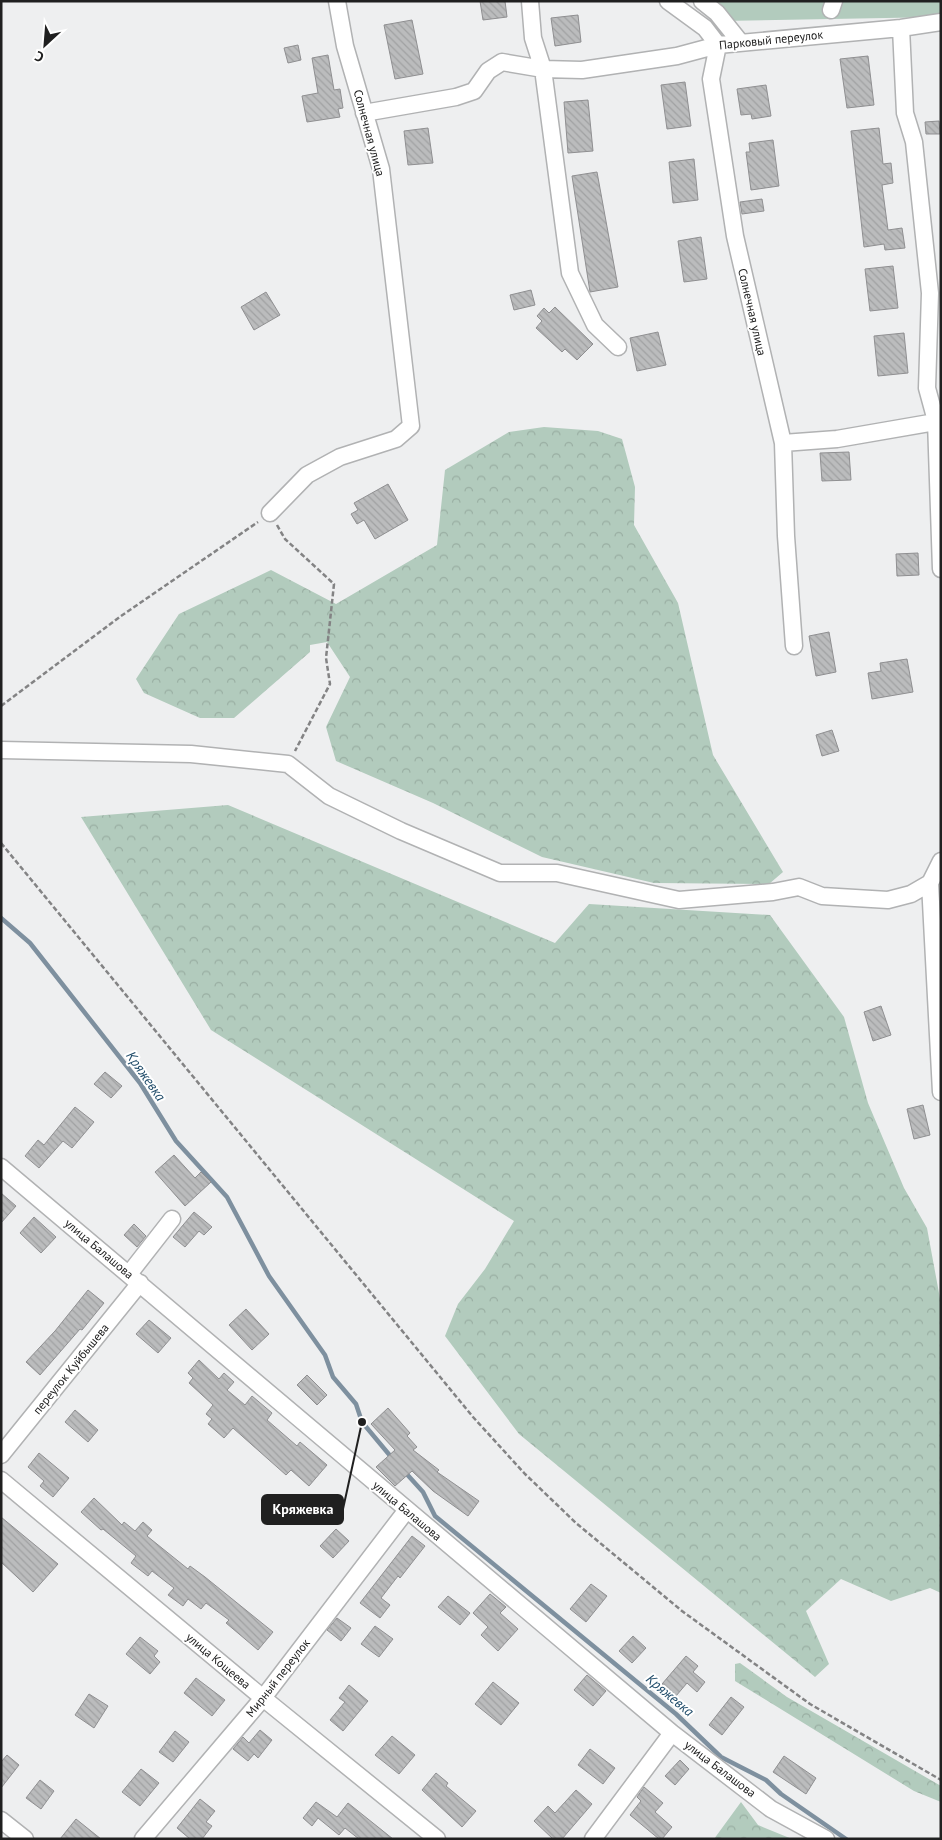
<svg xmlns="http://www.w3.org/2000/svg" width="942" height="1840" font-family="'PT Sans',sans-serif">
	<defs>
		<pattern id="forest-crowns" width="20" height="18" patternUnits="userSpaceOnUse" patternTransform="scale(1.25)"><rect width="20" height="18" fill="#b2cbbd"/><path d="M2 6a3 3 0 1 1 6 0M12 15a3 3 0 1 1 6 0" fill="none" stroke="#99aea2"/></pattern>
		<pattern id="building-back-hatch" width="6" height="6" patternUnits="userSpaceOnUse" patternTransform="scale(1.25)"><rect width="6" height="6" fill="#bbbcbd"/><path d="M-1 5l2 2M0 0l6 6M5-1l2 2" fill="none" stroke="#a0a1a2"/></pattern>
	</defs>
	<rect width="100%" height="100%" fill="#eeeff0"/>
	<!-- green -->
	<path fill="#b2cbbd" d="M695,1H941V17L722,21Z"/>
	<!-- forest -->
	<path fill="url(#forest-crowns)" d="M544,427L598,431L622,439L635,487L634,525L678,603L713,755L783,872L769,884L654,883L542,857L433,803L336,761L326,727L350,677L327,642L310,645V652L234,718H200L144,693L136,679L179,614L271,570L336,604L437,545L445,470L509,432Z
		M228,805L555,943L589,904L770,915L844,1017L868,1103L904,1188L927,1228L941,1304V1593L930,1588L891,1601L841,1579L806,1611L829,1664L815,1677L519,1434L445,1336L458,1304L485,1269L514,1221L211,1030L81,817Z
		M740,1663L787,1697L941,1786V1802L914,1791L735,1681V1664Z
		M741,1802L758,1825L792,1839H714Z"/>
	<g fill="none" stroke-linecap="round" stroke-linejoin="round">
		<!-- stream -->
		<path stroke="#7e909f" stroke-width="4.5" d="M1,918L30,943L140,1083L176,1141L227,1197L269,1276L325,1355L333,1377L356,1404L362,1422L392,1458
			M404,1471L423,1492L435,1516L676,1714L721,1757L766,1780L781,1794L846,1839"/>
	</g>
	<!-- building -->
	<path fill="url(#building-back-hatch)" stroke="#8f8f91" d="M480,1H505L507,17L483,20Z
		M578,15L581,42L555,46L551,18Z
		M412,20L423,74L395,79L384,25Z
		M298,45L301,60L288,63L284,48Z
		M328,55L334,90L340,89L343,108L338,109L340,117L307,122L302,96L318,93L312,58Z
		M868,56L874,105L847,108L840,59Z
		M685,82L691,126L667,129L661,85Z
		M766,85L771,116L752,119L751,114L741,115L737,89Z
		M588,100L593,151L568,153L564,102Z
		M939,121L940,134H926L925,122Z
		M428,128L433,163L408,165L404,131Z
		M879,128L883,164L891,163L893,183L882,185L888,230L902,228L905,248L885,250L884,244L864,247L851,131Z
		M773,140L779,186L751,190L746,152H750L749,143Z
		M694,159L698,200L673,203L669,162Z
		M597,172L618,287L590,292L572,176Z
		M762,199L764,211L742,214L740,202Z
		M701,237L707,279L684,282L678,241Z
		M893,266L898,308L870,311L865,269Z
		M531,290L535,305L514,310L510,295Z
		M266,292L280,315L254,330L241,307Z
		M555,307L593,344L577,360L565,349L562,352L536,328L542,321L537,316L544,308L549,313Z
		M658,332L666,365L637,371L630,338Z
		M904,333L908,373L878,376L874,336Z
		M849,452L851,480L822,481L820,453Z
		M388,484L408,520L375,539L364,520L357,524L351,514L358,510L354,503Z
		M918,553L919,575L897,576L896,554Z
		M829,632L836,672L816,676L809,636Z
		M907,659L913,692L872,699L868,673L881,671L880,663Z
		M832,730L839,751L822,756L816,735Z
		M881,1006L891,1035L873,1041L864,1012Z
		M105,1072L122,1086L111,1098L94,1084Z
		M923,1105L930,1135L914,1139L907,1109Z
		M75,1107L94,1122L72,1148L63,1141L39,1168L25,1156L38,1140L44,1145Z
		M174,1155L195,1178L201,1172L211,1182L185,1206L155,1172Z
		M1,1193L16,1206L1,1223Z
		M194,1212L212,1227L204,1235L199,1231L185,1247L173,1237Z
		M34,1217L56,1237L41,1253L20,1233Z
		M134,1224L146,1236L137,1247L124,1235Z
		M88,1290L104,1303L82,1330L80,1329L40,1375L26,1362L55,1331Z
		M246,1309L269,1334L252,1350L229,1325Z
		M149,1320L171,1338L158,1353L136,1334Z
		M199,1360L219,1379L224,1373L234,1382L227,1390L245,1405L252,1396L272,1413L267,1420L297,1446L300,1442L327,1465L309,1486L291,1470L286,1475L233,1428L224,1438L208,1424L212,1419L206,1414L213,1405L189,1383L193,1378L188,1373Z
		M307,1375L327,1395L317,1405L297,1385Z
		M388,1408L410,1433L407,1436L417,1447L413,1450L439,1470L437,1472L479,1501L468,1516L433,1491L412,1471L395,1486L376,1467L395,1450L371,1424Z
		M75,1410L98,1430L88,1442L65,1422Z
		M39,1453L69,1478L53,1497L40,1486L44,1481L28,1467Z
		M94,1498L122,1525L124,1522L135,1531L143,1522L152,1530L147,1536L188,1569L190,1566L205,1577L273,1632L258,1650L226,1623L229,1620L206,1603L201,1609L188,1599L183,1606L168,1595L174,1588L152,1571L148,1576L131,1563L136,1556L103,1529L101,1530L81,1512Z
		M1,1517L58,1564L33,1592L1,1562Z
		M336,1529L349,1541L333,1558L320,1546Z
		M412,1536L425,1546L400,1578L398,1576L381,1598L390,1605L380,1618L360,1603Z
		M591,1584L607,1596L586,1622L570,1609Z
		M490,1594L506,1607L500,1613L518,1629L498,1651L481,1635L488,1627L473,1613Z
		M448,1596L470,1613L460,1625L438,1607Z
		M337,1618L351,1628L341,1641L327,1630Z
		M375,1626L393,1639L379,1657L361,1644Z
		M633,1636L646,1648L632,1663L619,1651Z
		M140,1637L158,1651L154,1656L160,1662L150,1674L126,1654Z
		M686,1656L698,1666L693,1672L705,1682L697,1692L687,1683L676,1696L662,1684Z
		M587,1675L606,1691L593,1706L574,1690Z
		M196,1678L225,1700L212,1716L184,1693Z
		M493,1682L519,1703L501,1725L475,1704Z
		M349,1685L368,1701L343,1731L330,1720L345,1702L339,1698Z
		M89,1694L108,1706L94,1728L75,1715Z
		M731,1697L744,1707L722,1735L709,1725Z
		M260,1730L272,1740L258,1758L254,1754L248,1761L233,1749L243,1737L249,1743Z
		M175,1731L189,1742L173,1762L159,1752Z
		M392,1736L415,1755L399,1774L375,1755Z
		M590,1749L615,1768L603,1784L578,1765Z
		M7,1755L19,1765L1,1788V1762Z
		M784,1756L816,1778L806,1794L773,1772Z
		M680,1760L689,1769L675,1785L665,1776Z
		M141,1769L159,1783L140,1806L122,1792Z
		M436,1773L448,1783L446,1786L476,1811L462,1827L422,1790Z
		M40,1780L54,1791L41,1809L26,1798Z
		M644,1787L663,1803L655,1812L672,1827L662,1839H659L630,1815L641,1801L637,1797Z
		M576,1790L592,1804L562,1839H553L534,1821L548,1806L555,1813Z
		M200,1799L215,1811L206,1822L212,1826L202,1839H190L177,1828Z
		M316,1802L337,1817L348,1803L393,1839H359L345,1828L339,1835L318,1818L312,1826L303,1818Z
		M76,1819L101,1839H60Z"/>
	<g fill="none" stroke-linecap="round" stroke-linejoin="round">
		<!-- minor casing -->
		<g stroke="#b1b2b3" stroke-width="19">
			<path id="minor" d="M530,1L533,38L543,69L570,273L595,325L618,347
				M668,1L705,28L718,45L711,79L735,236L783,443L786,536L794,646
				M702,1L717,13L741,43
				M831,10L834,1
				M901,28L905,113L914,142L930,293L927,388L936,421L941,569
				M364,113L456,97L474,91L488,71L502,62L543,69L582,70L677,56L718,45L901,28L941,22
				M783,443L837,439L941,421
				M270,513L307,475L340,457L396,439L411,426L381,169L345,46L337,1
				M1,750L191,754L288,764L329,796L401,831L500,873H557L679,900L773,892L799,887L822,896L888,900L911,894L930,883
				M941,861L930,883L941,1092
				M1,1167L672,1733L771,1809L826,1839
				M129,1274L172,1219
				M1,1455L140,1283
				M1,1480L263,1698L437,1839
				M1,1820L25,1839
				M143,1839L263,1698L406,1511
				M593,1839L672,1733"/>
		</g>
		<!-- path -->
		<path stroke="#838384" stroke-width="2.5" stroke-dasharray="5 2.5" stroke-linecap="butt" d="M277,525L285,539L334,584L326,658L330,684L295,751
			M1,706L121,616L258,522
			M1,843L473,1417L525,1474L576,1523L682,1611L810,1704L941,1780"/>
		<!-- minor -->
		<use href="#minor" stroke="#fff" stroke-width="16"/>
	</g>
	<g text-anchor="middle" stroke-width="4" stroke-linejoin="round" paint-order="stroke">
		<!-- street labels -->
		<g font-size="12" fill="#202020" stroke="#fff">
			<text transform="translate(771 40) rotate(-6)" y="4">Парковый переулок</text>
			<text transform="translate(369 133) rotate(75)" y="4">Солнечная улица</text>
			<text transform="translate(752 312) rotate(77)" y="4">Солнечная улица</text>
			<text transform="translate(99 1249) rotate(40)" y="4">улица Балашова</text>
			<text transform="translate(71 1369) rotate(-51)" y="4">переулок Куйбышева</text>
			<text transform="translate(407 1511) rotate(40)" y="4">улица Балашова</text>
			<text transform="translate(218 1661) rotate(40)" y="4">улица Кощеева</text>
			<text transform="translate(278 1678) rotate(-52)" y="4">Мирный переулок</text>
			<text transform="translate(720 1769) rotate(37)" y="4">улица Балашова</text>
		</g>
		<!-- water labels -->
		<g font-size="14" font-style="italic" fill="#204c6a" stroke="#fff">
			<text transform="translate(146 1076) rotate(55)" y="5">Кряжевка</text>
			<text transform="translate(670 1695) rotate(40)" y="5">Кряжевка</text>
		</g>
	</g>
	<!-- callouts -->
	<path fill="none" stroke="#202020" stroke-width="2" d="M362 1422L343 1509"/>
	<circle fill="#202020" stroke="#fff" stroke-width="2" cx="362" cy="1422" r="5"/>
	<rect fill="#202020" stroke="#202020" stroke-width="2" x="262" y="1495" width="81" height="29" rx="5"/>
	<g font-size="14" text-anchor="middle" font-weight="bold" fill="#fff">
		<text x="303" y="1514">Кряжевка</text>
	</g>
	<!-- border -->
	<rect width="942" height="1840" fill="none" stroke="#202020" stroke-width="5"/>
	<!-- north arrow -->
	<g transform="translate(45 45) rotate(206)" stroke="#ffffff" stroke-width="4" paint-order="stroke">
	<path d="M0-4L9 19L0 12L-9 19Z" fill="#202020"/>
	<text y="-8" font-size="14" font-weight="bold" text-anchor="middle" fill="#202020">С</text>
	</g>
</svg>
